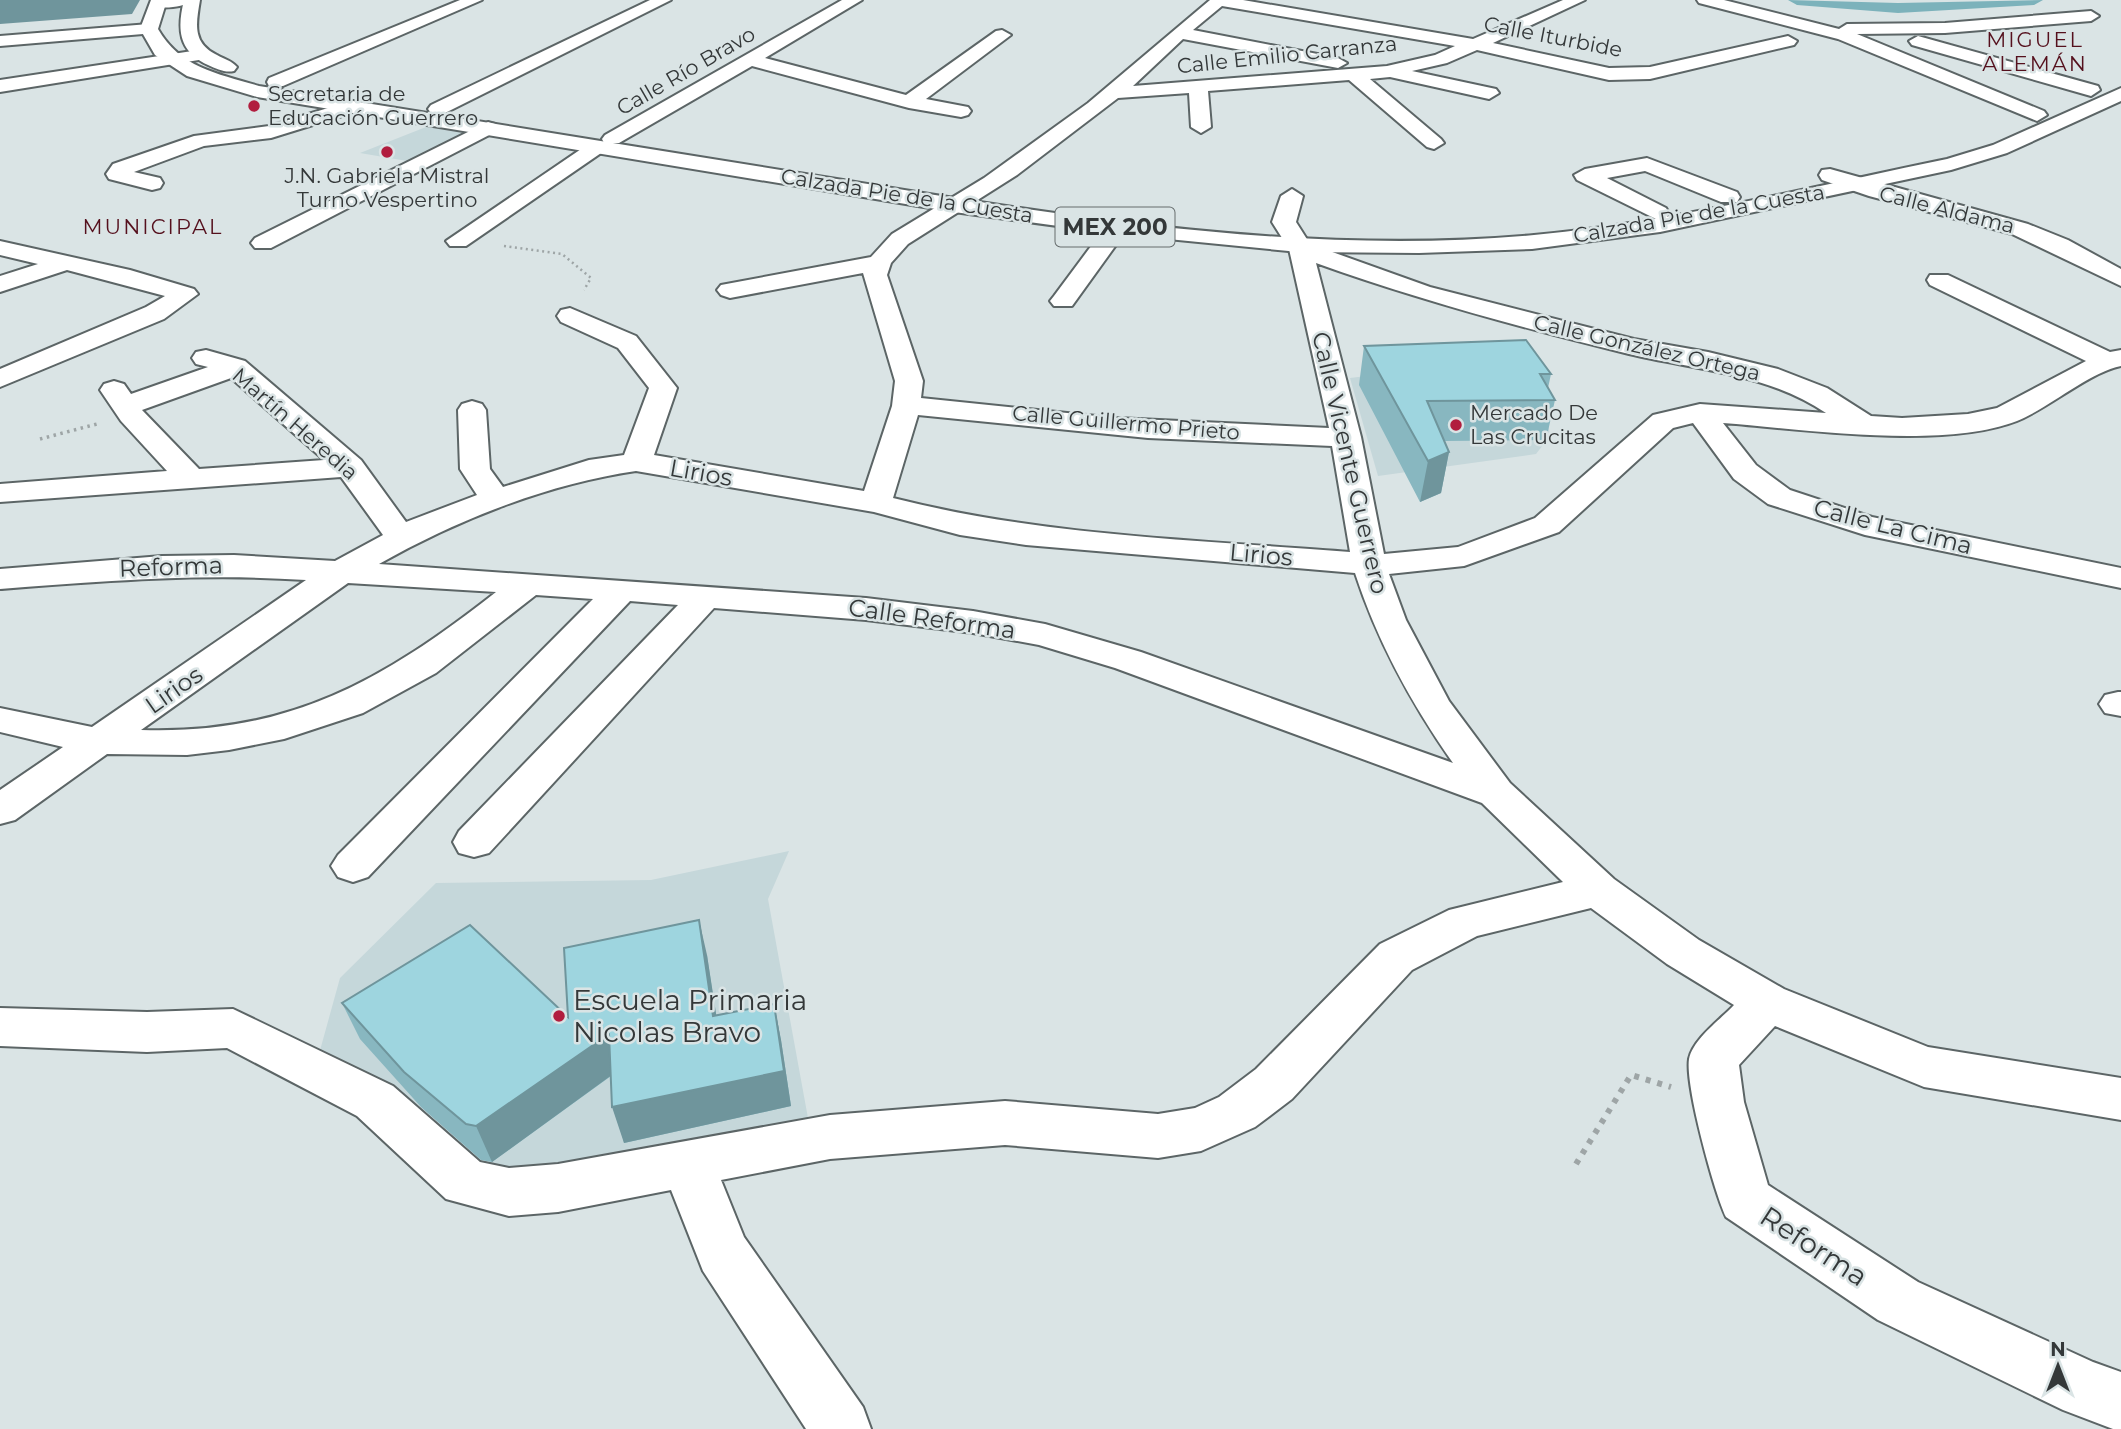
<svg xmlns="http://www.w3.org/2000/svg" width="2121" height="1429" font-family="Montserrat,sans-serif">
	<rect width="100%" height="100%" fill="#dae4e5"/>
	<!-- built -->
	<path fill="#c5d7da" d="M426,127L484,136L419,163L360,153Z
		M1487,361L1547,414L1550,436L1536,454L1378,476L1350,378Z
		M789,851L768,899L810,1129L508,1186L319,1054L340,978L436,883L651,880Z"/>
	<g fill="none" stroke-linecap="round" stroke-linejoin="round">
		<!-- canal -->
		<path fill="#7cb2bb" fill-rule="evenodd" d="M1788,0L1898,3L2043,0L2034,5L1898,13L1797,5Z"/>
		<!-- minor casing -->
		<g stroke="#5c6566" stroke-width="4">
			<path id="minor" d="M151,0H192C184,8 163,9 151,6Z
				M460,0H482L283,86H269L267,82L269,78Z
				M650,0H671L445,113H431L428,109L431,105Z
				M842,0H862L765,58L906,95L996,31L1002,30L1011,35L926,99L968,107L971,111L968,115L961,117L909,108L752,66L619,143H605L607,147L604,151L466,246H450L446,241L590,143H604L602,139L605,135Z
				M1210,0H1243L1473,39L1563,0H1585L1493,43L1609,68L1650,67L1788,36L1797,41L1794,45L1650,79L1609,80L1477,50L1447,63L1412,71L1496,89L1499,93L1489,99L1390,77L1370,79L1441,139L1444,143L1434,149L1427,147L1349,80L1208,91L1211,127L1201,133L1191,127L1189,93L1118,98L1017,175L908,244L891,263L887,275L923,381L921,398L1116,418L1329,428L1289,249L1272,222L1281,196L1292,189L1303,196L1296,222L1310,244L1430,287L1634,339L1708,352L1778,369L1827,388L1871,416L1902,418L1968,414L1997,408L2086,361L1930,285L1927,280L1930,275H1948L2110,352L2121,350V366C2088,373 2049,408 2017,421C1943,450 1803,429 1723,423L1756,465L1790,490L1872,517L2121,568V588L1865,535L1768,504L1734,479L1693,423L1673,428L1559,532L1464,566L1389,574L1406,620L1449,701L1510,783L1614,879L1699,940L1784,989L1928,1047L2121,1078V1120L1924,1087L1775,1026L1739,1065L1744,1102L1768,1185L1918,1282L2093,1362L2121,1372V1429H2113L2063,1410L1878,1320L1726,1217C1714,1191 1685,1086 1689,1059C1693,1039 1721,1019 1734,1005L1667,964L1591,908L1477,936L1412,970L1292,1099L1255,1127L1201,1151L1158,1158L1005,1145L830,1159L721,1180L744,1237L863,1407L871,1429H806L703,1271L671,1190L558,1212L509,1216L446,1199L357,1116L227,1048L147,1052L0,1046V1008L147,1012L233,1009L393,1086L480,1162L509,1168L558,1164L830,1115L1005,1101L1158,1114L1195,1108L1219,1097L1256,1069L1380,944L1449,910L1563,882L1482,803L1115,668L1039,645L973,633L866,620L714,608L489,853L474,857L459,853L453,842L459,831L678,605L630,601L368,877L353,882L338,877L331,866L338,855L593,599L536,595L436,673L363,713L284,739L229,750L187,755L107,754L15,820L0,824V790L63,747L0,732V708L92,727L306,580C203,573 103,581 0,589V569L162,556L234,555L335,561L383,535L341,477L0,502V484L167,471L121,421L100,390L104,384L114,381L124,384L131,394L208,367L196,364L192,358L196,352L206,350L245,361L361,460L406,522L477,495L460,469L458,410L462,404L472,401L482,404L486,410L490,469L503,487L589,460L624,455L649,388L618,348L561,322L557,316L561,310L570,308L636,336L677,388L654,455L864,491L892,406L895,381L863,273L730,298L721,295L717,290L721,285L871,257L892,234L984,178L1088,103ZM1222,6L1455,46L1435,55L1387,66L1133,86L1183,39L1338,68L1347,63L1338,58L1193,30ZM1316,263C1419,300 1523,328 1629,354C1696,370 1767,373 1826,413L1700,404L1653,415L1535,518L1458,547L1384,554L1361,437ZM231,378L324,460L199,469L142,410ZM918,415L1148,438L1332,446L1350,552C1198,540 1042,536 893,498ZM636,471L874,512L960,535L1026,545L1355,573C1378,643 1411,703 1453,763L1141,652L1045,624L973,611L866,598L379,564C457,520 547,484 636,471ZM348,583L496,592C384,680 289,735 141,730Z
				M1697,0H1724L1839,29L1847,24L1945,23L2091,11L2099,16L2091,21L1945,33L1857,34L2044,111L2047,115L2037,121L1838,39L1699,3Z
				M149,24L158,29L155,33L0,46V36Z
				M1918,36L2098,86L2100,90L2091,96L1912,45L1909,41Z
				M199,50L208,55L205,59L0,92V80Z
				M351,101L361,107L358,111L271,138L204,146L134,172L160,178L163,183L160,188L152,190L109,179L106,174L113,164L194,136L269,126Z
				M488,122L495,124L498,128L495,132L271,248H255L251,243L255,238Z
				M1647,158L1737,192L1740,197L1737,202H1721L1645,171L1607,178L1666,208L1669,213L1666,218L1658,220L1577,180L1574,175L1585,169Z
				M1830,169L2028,224L2068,240L2121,269V286L2012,234L1869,196L1822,180L1819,175L1822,170Z
				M1117,220L1125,222L1129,227L1072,306H1054L1050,301L1054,296L1109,222Z
				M0,241L130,270L194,289L198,294L164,319L0,387V369L146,307L165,296L67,270L0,292V276L38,264L0,255Z
				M2118,692H2121V716L2105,713L2099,704L2105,695Z"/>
		</g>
		<!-- major casing -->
		<g stroke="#5c6566" stroke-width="4">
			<path id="major" d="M151,0H167L158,29C180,68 219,74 259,86C454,117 649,149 843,180C1069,217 1304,256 1534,235C1673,222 1810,187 1947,159L1993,145L2121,88V101L2007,153L1951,170L1660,232L1532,249L1419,253L1299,252L1117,234L954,212L257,97L187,76L155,55L140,29Z
				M184,0H200C196,24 192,43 217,55C224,59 232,61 237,67L234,71C225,73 217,69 208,65C178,51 177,29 184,0Z"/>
		</g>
		<!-- path-far2 -->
		<path stroke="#9ea5a6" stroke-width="2.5" stroke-dasharray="2 3.5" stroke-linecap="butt" d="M504,246L562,254L591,278L584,290"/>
		<!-- path-far1 -->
		<path stroke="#9ea5a6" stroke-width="3.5" stroke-dasharray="2.5 4.5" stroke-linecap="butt" d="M40,439L97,424"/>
		<!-- path -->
		<path stroke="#9ea5a6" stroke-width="6" stroke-dasharray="5 7" stroke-linecap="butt" d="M1576,1164L1631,1075L1671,1087"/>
		<!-- minor -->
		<use href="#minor" fill="#fff" fill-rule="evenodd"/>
		<!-- major -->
		<use href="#major" fill="#fff" fill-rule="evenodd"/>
	</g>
	<!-- wall -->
	<path fill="#88b7c0" d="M1364,346L1551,374L1548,388L1555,400L1546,440L1444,441L1449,452L1441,493L1420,502L1359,385Z
		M707,955L716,1016L774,1004L781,1040L791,1106L624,1143L611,1076L492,1162L481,1160L421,1107L360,1039L342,1003L568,1017Z"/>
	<!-- shaded-wall -->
	<path fill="#6f959c" d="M0,0H140L132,14L0,24Z
		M1449,452L1441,493L1420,502L1428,461Z
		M699,920L707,955L722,1052L713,1016Z
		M774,1004L781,1040L791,1106L624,1143L612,1107Z
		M609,1034L620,1069L492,1162L476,1126Z"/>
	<!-- building -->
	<path fill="#9ed5df" stroke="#6f959c" stroke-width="2" d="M1526,340L1551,374H1540L1555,400L1427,401L1449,452L1428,461L1364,346Z
		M699,920L713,1016L774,1004L784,1071L612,1107L609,1034L476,1126L466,1124L404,1072L342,1003L470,925L568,1017L564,948Z"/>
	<!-- markers -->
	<g fill="#b11d3e" stroke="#dae4e5" stroke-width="2.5">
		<circle cx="254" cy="106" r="7"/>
		<circle cx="387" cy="152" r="7"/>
		<circle cx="1456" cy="425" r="7"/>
		<circle cx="559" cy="1016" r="7"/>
	</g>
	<g text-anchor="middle" stroke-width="5" stroke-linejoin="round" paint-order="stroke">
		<!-- far-street labels -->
		<g font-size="21" fill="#343839" stroke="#dae4e5">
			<text transform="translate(1553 37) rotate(11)" y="7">Calle Iturbide</text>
			<text transform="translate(1287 55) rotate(-6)" y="7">Calle Emilio Carranza</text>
			<text transform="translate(686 71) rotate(-30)" y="7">Calle Río Bravo</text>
			<text transform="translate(907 196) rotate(9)" y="7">Calzada Pie de la Cuesta</text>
			<text transform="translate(1947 210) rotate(14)" y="7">Calle Aldama</text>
			<text transform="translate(1699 214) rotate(-10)" y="7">Calzada Pie de la Cuesta</text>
			<text transform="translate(1647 348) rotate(13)" y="7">Calle González Ortega</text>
			<text transform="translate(1126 423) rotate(5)" y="7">Calle Guillermo Prieto</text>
			<text transform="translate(295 424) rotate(41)" y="7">Martín Heredia</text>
		</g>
		<!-- far-neighbourhood labels -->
		<g font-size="21" letter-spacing="2" fill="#55101d" stroke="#dae4e5">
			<text x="2035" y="47">MIGUEL<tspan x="2035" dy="24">ALEMÁN</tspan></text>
			<text x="153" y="234">MUNICIPAL</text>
		</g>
		<!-- far-poi labels -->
		<g font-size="21" fill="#343839" stroke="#dae4e5" text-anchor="start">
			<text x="268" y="101">Secretaria de<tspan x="268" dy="24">Educación Guerrero</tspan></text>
			<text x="387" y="183" text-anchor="middle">J.N. Gabriela Mistral<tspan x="387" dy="24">Turno Vespertino</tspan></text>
			<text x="1470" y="420">Mercado De<tspan x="1470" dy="24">Las Crucitas</tspan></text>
		</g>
		<!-- shield labels -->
		<rect fill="#dae4e5" stroke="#666c6d" stroke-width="2" x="1055.5" y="207.5" width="119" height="39" rx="5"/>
		<g font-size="23" font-weight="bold" fill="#343839">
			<text x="1115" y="235">MEX 200</text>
		</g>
		<!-- street labels -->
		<g font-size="24" fill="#343839" stroke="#dae4e5">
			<text transform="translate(1350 463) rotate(77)" y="8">Calle Vicente Guerrero</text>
			<text transform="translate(701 473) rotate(10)" y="8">Lirios</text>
			<text transform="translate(1893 527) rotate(14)" y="8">Calle La Cima</text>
			<text transform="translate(1261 555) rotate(5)" y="8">Lirios</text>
			<text transform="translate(171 567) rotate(-2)" y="8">Reforma</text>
			<text transform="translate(932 619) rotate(8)" y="8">Calle Reforma</text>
			<text transform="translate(174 690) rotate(-35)" y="8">Lirios</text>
		</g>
		<!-- near-poi labels -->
		<g font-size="28" fill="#343839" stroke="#dae4e5" text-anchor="start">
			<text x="573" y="1010">Escuela Primaria<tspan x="573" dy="32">Nicolas Bravo</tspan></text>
		</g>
		<!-- near-street labels -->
		<g font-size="28" fill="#343839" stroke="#dae4e5">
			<text transform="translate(1814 1246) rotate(33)" y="10">Reforma</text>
		</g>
	</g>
	<!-- north arrow -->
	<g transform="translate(2058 1366)" stroke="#dae4e5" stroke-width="5" paint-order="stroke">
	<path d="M0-5L12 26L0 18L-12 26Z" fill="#343839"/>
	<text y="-10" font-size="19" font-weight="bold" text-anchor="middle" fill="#343839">N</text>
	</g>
</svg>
